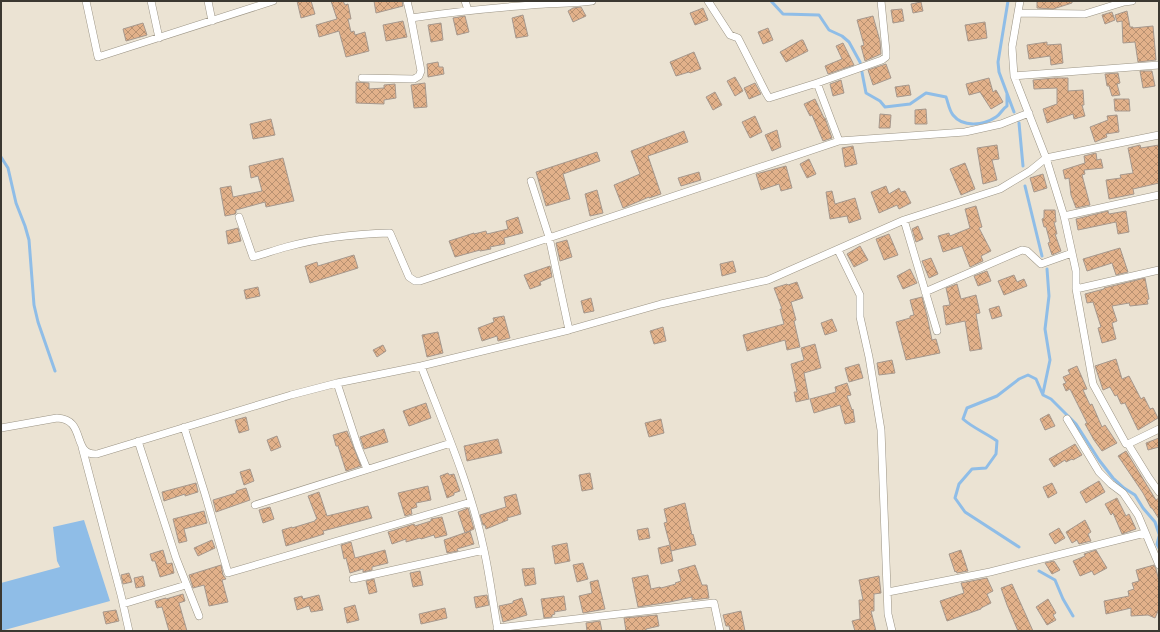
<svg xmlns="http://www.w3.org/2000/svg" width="1160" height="632" font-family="'DejaVu Sans',sans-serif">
	<defs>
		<pattern id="building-cross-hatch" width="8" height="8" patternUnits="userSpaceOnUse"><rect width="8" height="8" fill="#e2b18a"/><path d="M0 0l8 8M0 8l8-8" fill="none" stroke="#b89171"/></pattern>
	</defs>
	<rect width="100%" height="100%" fill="#ebe3d3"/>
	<!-- water -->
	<path fill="#8fbde7" d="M84,520L110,601L1,631V583L60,567L57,561L53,527Z"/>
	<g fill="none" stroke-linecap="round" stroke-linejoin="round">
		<!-- stream -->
		<path stroke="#8fbde7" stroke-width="3" d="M771,1L783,14L819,15L829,30L842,36L849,42L860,62L866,93L880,101L885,107L910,104L926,93L946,97C948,102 949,110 953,115C963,128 984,125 996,117C1001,114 1002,109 1007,106V94
			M1008,1L998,62L999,72L1014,112
			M1019,123L1023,166
			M1,157L8,168L16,203L25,226L29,240L34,305L38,322L55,371
			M1025,186L1042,256
			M1043,393L1050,360L1045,329L1049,296L1047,269
			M1159,536L1157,544L1159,548
			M1019,547L965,512L955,498L959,484L972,469L986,468L996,454L997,441C986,433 973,428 963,419L967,408L997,396L1019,379L1028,375L1036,379L1043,395L1051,399L1076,424L1099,460L1113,478L1124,488L1135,495L1143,508L1155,522L1159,534
			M1039,571L1055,580L1063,599L1073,616"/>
	</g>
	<!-- building -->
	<path fill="url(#building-cross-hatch)" stroke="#a6988d" d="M297,1H311L315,14L301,18Z
		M331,1H343L345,5L348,4L351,19H348L351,32L354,31L355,35L365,32L369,51L346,57L339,31L319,37L316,25L337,19Z
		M374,1H402L403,6L376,13Z
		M1037,1H1072V3L1053,9L1037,8Z
		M921,2L923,11L913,13L911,4Z
		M581,7L586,16L573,22L568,11L573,8Z
		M703,8L708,20L695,25L690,13Z
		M902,9L904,21L893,23L891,10Z
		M1127,11L1130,27H1133V28L1153,26L1156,60L1138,62L1135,42L1123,43L1122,21L1117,22L1115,15Z
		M1112,12L1115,20L1105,24L1102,15Z
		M523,15L528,36L516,38L512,18Z
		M465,16L469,32L457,35L453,18Z
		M873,16L880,41L881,54L865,61L861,46L864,45L857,20Z
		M403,21L407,37L386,41L383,25Z
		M985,22L987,38L968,41L965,25Z
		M143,23L147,35L126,41L123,29Z
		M441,23L443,40L431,42L428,25Z
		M768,28L773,40L763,44L758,32Z
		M801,40H803L808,51L786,62L780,52Z
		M1047,42V45L1061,44L1063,63L1051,65L1050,56L1029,59L1027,45Z
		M843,43L854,65L828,74L825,66L842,59L836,46Z
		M694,52L701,69L690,73L689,72L676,76L670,62Z
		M438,62L439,67H443L444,74L428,77L427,64Z
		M886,64L891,78L873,85L868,70Z
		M1140,71H1152L1155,86L1143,88Z
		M1118,73L1120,83L1117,84L1120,95L1112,96L1109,86H1107L1105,74Z
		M735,77L743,91L735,96L727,81Z
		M989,78L993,92L996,90L1003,102L991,109L980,92L969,95L966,84Z
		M1054,78H1068V91L1083,90L1084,105H1082L1085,116L1074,119L1073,114L1047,123L1043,109L1057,104V88L1034,89L1033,80Z
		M841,80L844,93L833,96L830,84Z
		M356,82L369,83V89L384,88V85L395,84L396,98L384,100V104L356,103Z
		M425,83L427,107L414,108L411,85Z
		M755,83L761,94L749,99L744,88Z
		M909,85L911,95L897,97L895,87Z
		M715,92L722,105L713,110L706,97Z
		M815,99L824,118H825L832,138L823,141L812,115L810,116L804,104Z
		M1114,99H1129L1130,111H1115Z
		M926,109L927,124H915V110Z
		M880,114L891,115L890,128H879Z
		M1117,115L1119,132L1106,134L1107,137L1095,142L1090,127L1108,120L1107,116Z
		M755,116L762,132L750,138L742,122Z
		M271,119L275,135L253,139L250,124Z
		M777,130L781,147L772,151L765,135Z
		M684,131L688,142L648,156L661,194L649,198V197L623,208L614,185L640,174L631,151Z
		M997,145L999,159L992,160L997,180L983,184L977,148Z
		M1140,145L1141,148L1159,145V183L1133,189L1134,194L1109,199L1106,180L1121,178L1120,175L1133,173L1128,148Z
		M853,146L857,164L845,167L842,148Z
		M597,152L600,161L563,174L570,199L546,206L536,172Z
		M1096,153L1097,160L1101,159L1103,168L1084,170L1085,174L1082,175L1090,205L1076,208L1071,195L1069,178L1065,179L1063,170L1085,163L1084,156Z
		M283,158L294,201L266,207L265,202L236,210V213L235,214L225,216L220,188L231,186L233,197L262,191L258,176L251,178L249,166Z
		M809,159L816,174L807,178L800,164Z
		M965,163L975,189L961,195L950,169Z
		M786,166L792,188L781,191L779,184L761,190L756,174Z
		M699,172L701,180L681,186L678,178Z
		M1043,174L1047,188L1034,192L1030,178Z
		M886,186L889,194L899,188L901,192L905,191L911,203L899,209L897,205L879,213L871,192Z
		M597,190L603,213L590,216L585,194Z
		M832,191L835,204L855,198L861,219L849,223L847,216L830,219L826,192Z
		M976,206L982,227L979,228L991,251L981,256L983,261L970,267L962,246L943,252L938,236L949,233L950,236L970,228L965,209Z
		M1044,210H1055L1056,222H1054L1057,234H1055L1061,251L1052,255L1048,243L1050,242L1046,227H1044L1042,219L1044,218Z
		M1108,211L1109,214L1126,211L1129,232L1118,234L1116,222L1078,230L1076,219Z
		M518,217L523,233L504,238L505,244L490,247L491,249L480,251V250L455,257L449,241L474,233V234L486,231L487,234L508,229L506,221Z
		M918,226L923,239L916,242L912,229Z
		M238,228L241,241L228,244L226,231Z
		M889,234L898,255L884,260L876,239Z
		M567,240L572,257L560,261L556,243Z
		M860,246L868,260L854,267L847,254Z
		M1120,248L1128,272L1116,275L1112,263L1087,271L1083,259Z
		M354,255L358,268L310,283L305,266L317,262L318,266Z
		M931,258L938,274L929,278L922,261Z
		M733,261L736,272L722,276L720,264Z
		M550,266L552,277L540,282L541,285L530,289L524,275Z
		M910,269L917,283L903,289L897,276Z
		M987,271L991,281L978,286L974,276Z
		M1014,275L1017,282L1024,279L1027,286L1004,295L998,281Z
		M1145,278L1149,299L1147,300L1148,304L1130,306L1129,303L1112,306L1117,321L1112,323L1116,339L1102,343L1098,328L1101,327L1093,302L1087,303L1085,294L1104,289V288Z
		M797,282L803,298L791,302L796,320L794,321L800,347L787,350L785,340L747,351L743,335L784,324L780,309H782L774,288L787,284L788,285Z
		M957,284L961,299L976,295L980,313L976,314L982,349L970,351L965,321L946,325L943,306L950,305L946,288Z
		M258,287L260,296L246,299L244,290Z
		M922,297L927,316L932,340L936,339L940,353L906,360L896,322L910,318V316L914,315L910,300Z
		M591,298L594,311L584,313L581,301Z
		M999,306L1002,316L992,319L989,309Z
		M504,316L510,338L498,341L497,336L482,341L478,328L494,322L493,318Z
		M832,319L837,331L825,335L821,323Z
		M663,327L666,341L654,344L650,331Z
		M438,332L443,353L427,357L422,335Z
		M815,344L821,368L804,373L809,399L796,402L794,392H797L791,364L804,360L801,348Z
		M383,345L386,351L377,357L373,350Z
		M1116,359L1122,379L1129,376L1141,399L1144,397L1150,409L1153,408L1158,418L1138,430L1125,403L1121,404L1117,395L1115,396L1110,387L1103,390L1095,366Z
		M892,360L895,373L879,375L877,363Z
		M859,364L863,378L849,382L845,368Z
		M1077,366L1087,389L1083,390L1090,405L1092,404L1102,427L1105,425L1117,443L1102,451L1094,440L1085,424L1087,423L1070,389L1066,391L1063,384L1066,383L1063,377L1070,374L1068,370Z
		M847,383L851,395L847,396L852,410L853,409L855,422L845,424L840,405L814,413L810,399L836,392L835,387Z
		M426,403L431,418L409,426L403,411Z
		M1049,414L1055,426L1045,430L1040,419Z
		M246,417L249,430L239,433L235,420Z
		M661,419L664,433L649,437L645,423Z
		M384,429L388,442L364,449L360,437Z
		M347,431L361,466L346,471L338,446H336L333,435Z
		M277,436L281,447L271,451L267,440Z
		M1159,438V447L1148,450L1146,443Z
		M498,439L502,453L467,461L464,446Z
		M1075,444L1082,455L1073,460L1072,459L1066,462L1065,460L1054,467L1049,459Z
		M1126,451L1156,500L1159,498V519L1152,508H1151L1143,493L1118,456Z
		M250,469L254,481L244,485L240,472Z
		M448,473L449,475L454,474L460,491L454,493V495L447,498L440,476Z
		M590,473L593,489L582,491L579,475Z
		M1099,481L1105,492L1086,503L1080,492Z
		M196,483L198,492L185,496V494L164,501L162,492Z
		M1052,483L1057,493L1048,498L1043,487Z
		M428,486L431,500L416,503L417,507L411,509L412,514L405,516L398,493Z
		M246,488L250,500L216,512L213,500L236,493V491Z
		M319,492L327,516L368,506L372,518L323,531L324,534L286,546L282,530L292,527V528L315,521V520L317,519L308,496Z
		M516,494L521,514L507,518L508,520L486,529L485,525H483L480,515L506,507L504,497Z
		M1117,498L1126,516L1129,514L1136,529L1122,534L1113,513L1111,515L1105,504Z
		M685,503L692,535L693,534L696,545L671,551L670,546L673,561L661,564L658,548L670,545L664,523L667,522L664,509Z
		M270,507L274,519L263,523L259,510Z
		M468,508L474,529L465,533L458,512Z
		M204,511L207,523L184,529L187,541L179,543L173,519Z
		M442,517L447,535L435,538L434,535L421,539L420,538L406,542V539L392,544L388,532L414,524L415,526L431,521V519Z
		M1085,520L1091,532L1088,534L1091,541L1079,544L1077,540L1072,543L1066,532Z
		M648,528L650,538L639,540L637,530Z
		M1059,528L1065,538L1055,544L1049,534Z
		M470,531L474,544L457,549L458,551L447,553L444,540Z
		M212,540L215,548L198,556L194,548Z
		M351,542L355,558L385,550L388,563L372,567V570L363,572V569L350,573L346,558L344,559L341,545Z
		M567,543L570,561L555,564L552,546Z
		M163,550L167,564L172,563L174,573L160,577L155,561H152L150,554Z
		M961,550L968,571L957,573L956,571L955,572L949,554Z
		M1096,550L1107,568L1094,575L1092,571L1080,576L1073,561L1085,556L1084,554Z
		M1054,561L1060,570L1052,574L1045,563Z
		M583,563L588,579L577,582L573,565Z
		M221,565L223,575L226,579L222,580L228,602L209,606L204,585L193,588L189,575Z
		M695,565L702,585H707L709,598L692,600V597L670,602L638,607L632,578L648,575L651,589L660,587L661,588L676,584L675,583L681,581L678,570Z
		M1154,565L1156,569L1159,581V609L1155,618L1148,615L1131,616V608L1106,614L1104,601L1129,596L1128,591L1134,589L1132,583L1139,581L1136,570Z
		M534,568L536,584L525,586L522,569Z
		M420,571L423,585L413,587L410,573Z
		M129,573L132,582L123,584L121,575Z
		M143,576L145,586L136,588L134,578Z
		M879,576L881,593L874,594V611H871L876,631H855L852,621L860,619L859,600H863L859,580Z
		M987,578L993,591L987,594L991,603L981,608V609L947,621L940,601L964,593L961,583Z
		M374,579L377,592L369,594L366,581Z
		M598,580L605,609L583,613L579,596L592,593L590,582Z
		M1012,584L1025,613L1033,631H1018L1007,605L1001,588Z
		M183,594L185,601L179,603L187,631H169L162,607L157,608L155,601L166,598V599Z
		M319,595L323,610L311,612L309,606L297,610L294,598L302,596L303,599Z
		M487,595L489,605L476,608L474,597Z
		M564,596L566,610L554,612L555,614L552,615V617L544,618L541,599Z
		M522,598L527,615L503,622L499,606L513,603V601Z
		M1048,599L1056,613L1053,615L1056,620L1047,625L1036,607Z
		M355,605L359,620L347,623L344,608Z
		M445,608L447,618L421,624L419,614Z
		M116,610L119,621L106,624L103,612Z
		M741,611L745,631H730L729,626H726L723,615Z
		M657,615L659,626L646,629V631H626L624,618Z
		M600,621L602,631H587L586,623Z"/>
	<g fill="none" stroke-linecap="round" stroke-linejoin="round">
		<!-- street casing -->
		<g stroke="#9b9485" stroke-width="8">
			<path id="street" d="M86,1L98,57L273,1
				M151,1L159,38
				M208,1L212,21
				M465,1L468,10
				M708,1L730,35L738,38L766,93L769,98L817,83L882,60L886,57V51L881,1
				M1020,1L1012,47L1014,76L1046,158L1064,216L1076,271V289L1093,384L1126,444H1128L1149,478L1159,492
				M1018,13L1085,14L1124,2L1132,1
				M411,18C451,12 491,8 531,5C551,3 572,4 592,1
				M1014,76L1159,65
				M362,78L414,79L419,76L421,71L411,18L407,1
				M817,83L839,141
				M531,181L549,237L569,330
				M1064,216L1159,195
				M239,217L253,257C264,254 275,250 286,247C319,238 355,234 390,233L409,277L415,281H420L839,141L965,132L1001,124L1029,113
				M904,220L937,331
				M838,250L860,295V317L869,357L881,430L888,614L892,631
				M1076,289L1159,270
				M925,292L1022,250L1027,251L1041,264L1072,253
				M421,366C444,426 471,487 484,550C490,577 493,604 498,631
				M337,383L358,447L367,469
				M1067,419L1099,472L1111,484L1123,493L1138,515L1159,565
				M184,427L205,494L228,573L471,502
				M1,428L57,418C87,419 71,456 97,454L291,395L337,383L421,366L569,330L661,304L768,280L904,220L1000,189L1030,171L1046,158L1159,135
				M138,441L176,558L199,616
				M1128,444L1159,429
				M82,447L121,595L129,631
				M255,505L451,443
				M353,579L484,550
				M888,592L990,572L1145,533
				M123,604L186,585
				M497,628L714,603L720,631"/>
		</g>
		<!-- street -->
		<use href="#street" stroke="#fff" stroke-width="7"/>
	</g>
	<!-- border -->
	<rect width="1160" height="632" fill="none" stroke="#3b3831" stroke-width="4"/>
</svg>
